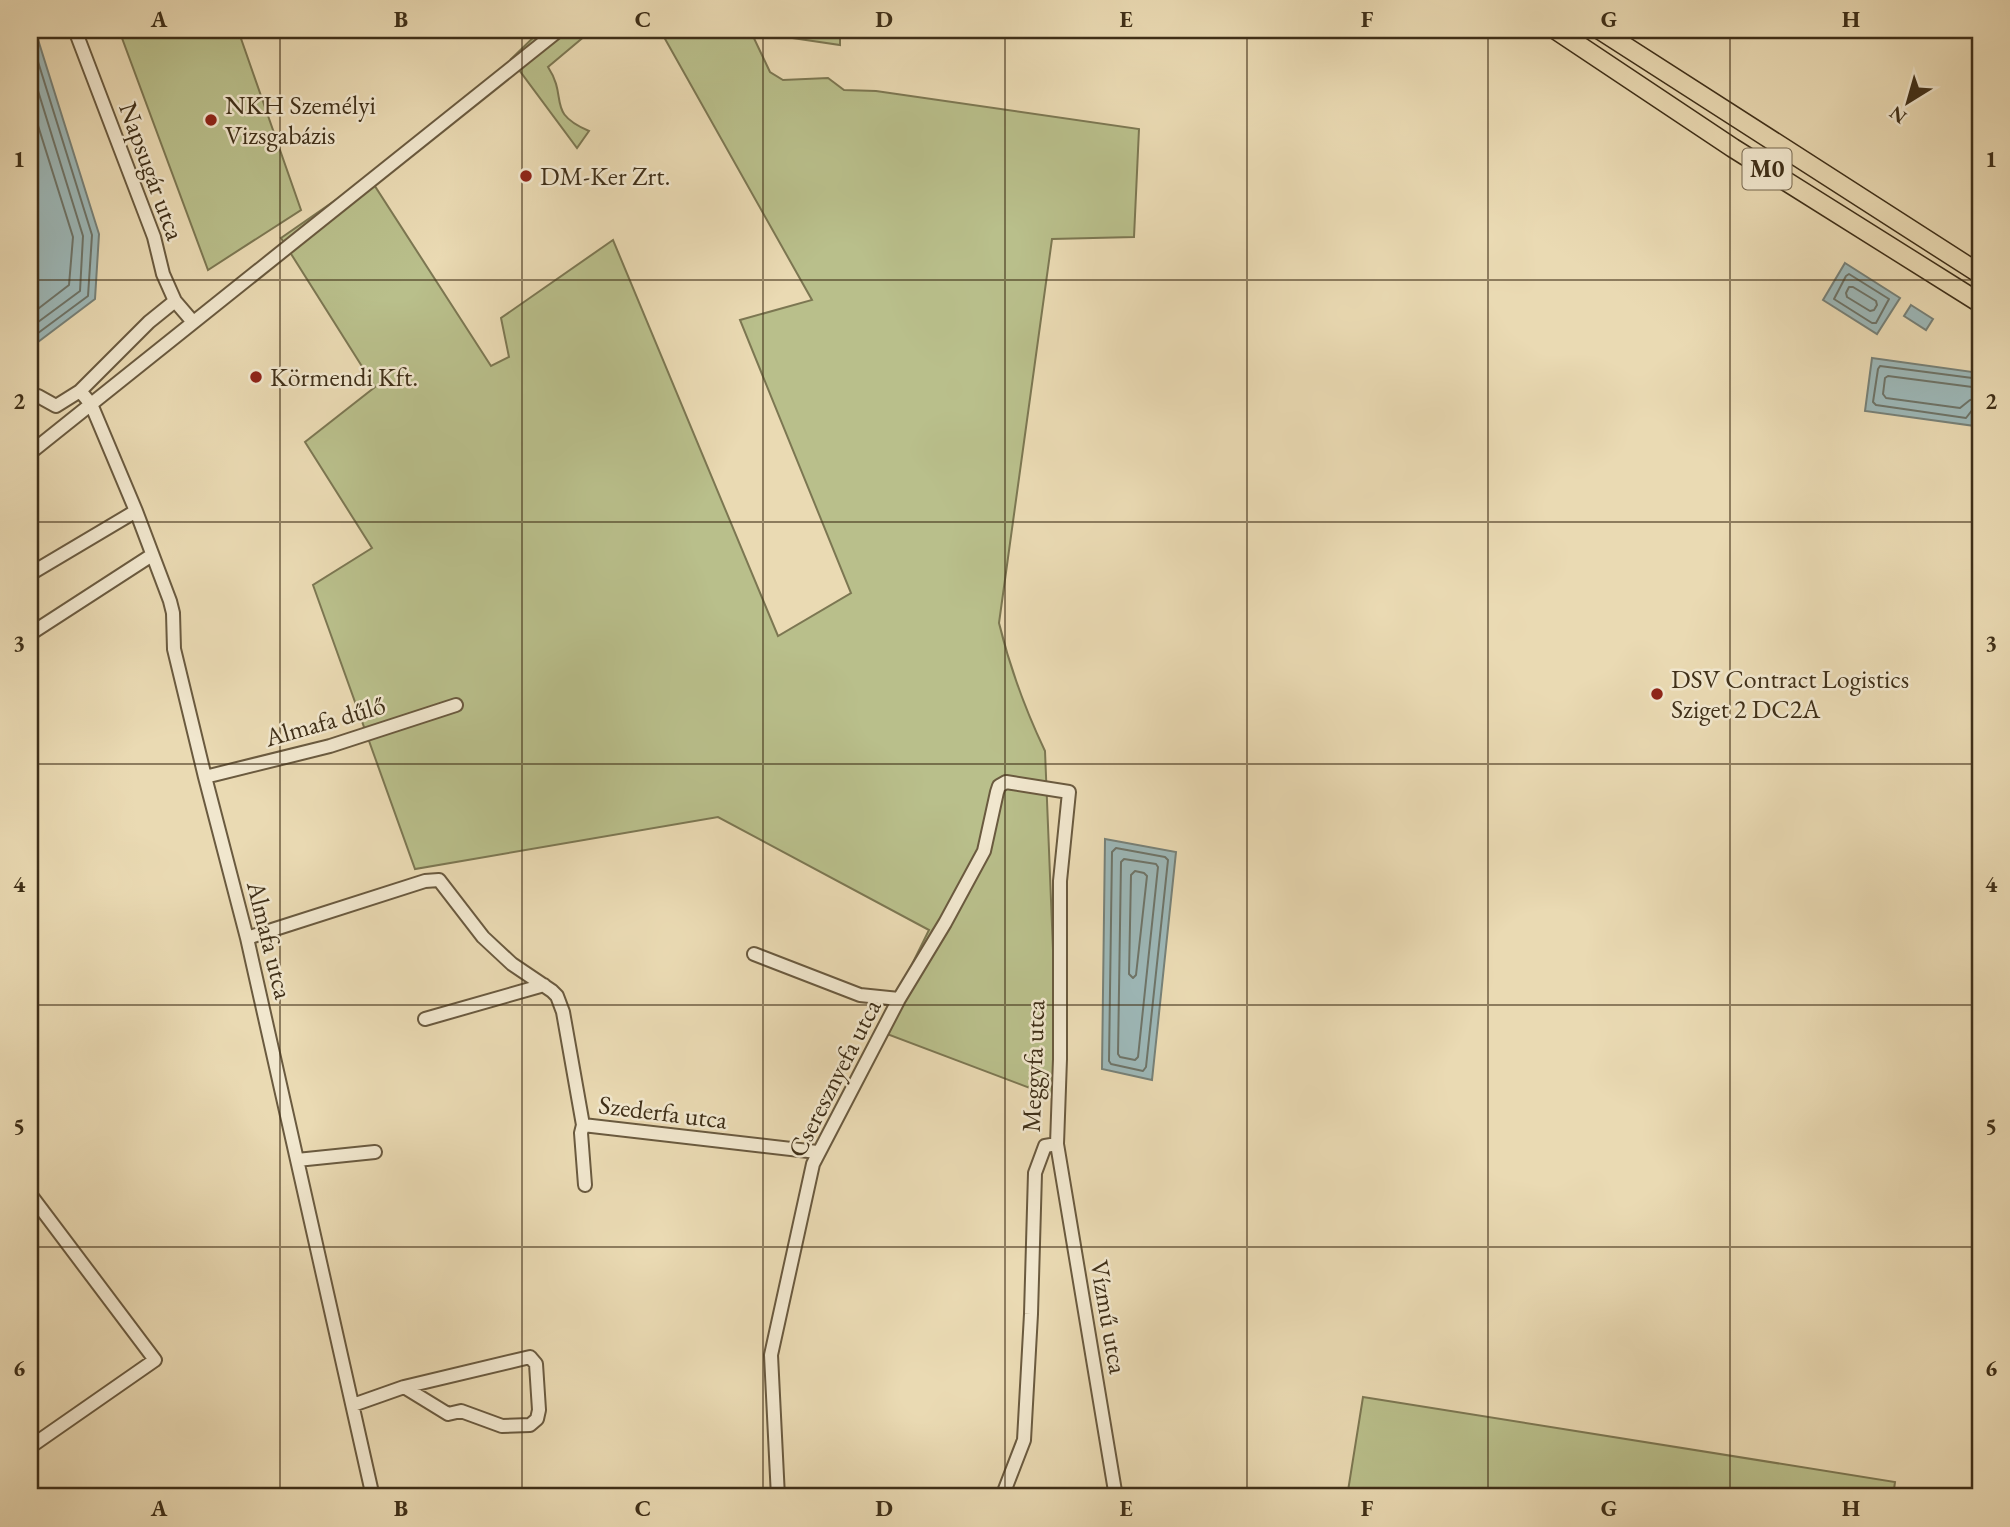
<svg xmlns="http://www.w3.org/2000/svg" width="2010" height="1527" font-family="'EB Garamond',serif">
	<rect width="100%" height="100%" fill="#eadab3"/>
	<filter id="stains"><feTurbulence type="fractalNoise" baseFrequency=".00286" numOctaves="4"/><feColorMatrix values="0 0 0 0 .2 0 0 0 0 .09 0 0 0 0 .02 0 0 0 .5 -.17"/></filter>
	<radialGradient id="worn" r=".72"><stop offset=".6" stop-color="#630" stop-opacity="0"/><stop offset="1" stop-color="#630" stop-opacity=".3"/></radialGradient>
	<!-- green -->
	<path fill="#b9bf8b" stroke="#7c7752" stroke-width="2" d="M119,30H238L301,210L208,270Z
		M541,30H592L548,67C569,99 545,112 589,131L577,148L511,59Z
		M660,30H840V45L751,32L770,72L783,80L828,78L844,90L876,91L1139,129L1134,237L1052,239L999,623C1010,668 1025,709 1045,751L1059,1099L879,1031L929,930L718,817L415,869L313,585L372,548L305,442L375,387L281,238L369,177L491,366L509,357L501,318L613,240L778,636L851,593L740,320L812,300Z
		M1363,1397L1895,1482L1893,1497H1347Z"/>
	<!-- water -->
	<path fill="#9db8b8" stroke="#778178" stroke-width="2" d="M30,30H35L99,234L95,299L30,348Z
		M1845,263L1900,298L1877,334L1823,300Z
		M1911,305L1933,319L1926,330L1904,316Z
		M1872,358L1980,373L1975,426L1865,411Z
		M1105,839L1176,852L1152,1080L1102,1069Z"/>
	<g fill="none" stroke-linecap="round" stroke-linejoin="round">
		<!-- shore -->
		<path stroke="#6e7468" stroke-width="2" d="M30,36L92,235L88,296L30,339
			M30,65L83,236L80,291L30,328
			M30,100L73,237L69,285L30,315
			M1849,274L1889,299L1876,323H1872L1834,299L1846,276Z
			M1849,287H1853L1876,301L1877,305L1874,310L1870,311L1847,297L1846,293Z
			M1980,379L1880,366L1878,369L1873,402L1876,405L1966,418L1973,409L1980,407
			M1980,388L1888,376L1885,378L1883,394L1886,398L1960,408L1970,400L1980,398
			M1116,848L1165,857L1168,860L1146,1067L1143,1071L1111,1064L1109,1061L1112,852Z
			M1124,859L1156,864L1158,867L1138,1057L1135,1060L1120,1057L1118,1054L1121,862Z
			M1135,871L1144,873L1147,876L1136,975L1133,978L1129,974L1131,875Z"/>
		<!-- minor casing -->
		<g stroke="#6a5a3f" stroke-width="16">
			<path id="minor" d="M75,30L154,237L163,274L175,301L193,322
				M175,301L149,322L80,391L91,404L136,511L170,601L173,613L174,649L205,777L247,938L373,1497
				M30,400L38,396L56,406L80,391
				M30,453L559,30
				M30,574L136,511
				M30,634L152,555
				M205,777L330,746L456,705
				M247,938L425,881L439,880L483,937L512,964L552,991L557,996L563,1012L583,1125L817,1152
				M754,954L860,995L899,999
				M425,1019L544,985
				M583,1125L581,1133L585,1185
				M297,1160L375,1152
				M30,1194L155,1360L30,1447
				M353,1405L404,1387L530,1357L536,1364L539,1410L537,1419L530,1425L502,1426L461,1411L448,1414L404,1387
				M778,1497L771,1355L813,1164L899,999L945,923L984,851L997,792L999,786L1006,782L1069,792L1060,881V1059L1057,1144L1116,1497
				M1002,1497L1024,1440L1031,1314L1035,1173L1045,1146L1057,1144"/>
		</g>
		<!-- highway casing -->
		<g stroke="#3f2f18" stroke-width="21">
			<path id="highway" d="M1556,30L1733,148L1980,303
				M1600,30L1980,274"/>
		</g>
		<!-- minor -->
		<use href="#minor" stroke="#f1e7ce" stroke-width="12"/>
		<!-- highway -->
		<use href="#highway" stroke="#eadab3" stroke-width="18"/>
	</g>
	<!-- grid -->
	<path fill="none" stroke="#3f2f18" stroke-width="2" stroke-opacity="0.55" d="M280,30V1497M522,30V1497M763,30V1497M1005,30V1497M1247,30V1497M1488,30V1497M1730,30V1497M30,280H1980M30,522H1980M30,764H1980M30,1005H1980M30,1247H1980"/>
	<!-- markers -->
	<g fill="#8f2418" stroke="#f1e7ce" stroke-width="2.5">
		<circle cx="211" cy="120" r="7"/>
		<circle cx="526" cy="176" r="7"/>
		<circle cx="256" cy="377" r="7"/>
		<circle cx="1657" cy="694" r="7"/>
	</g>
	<g text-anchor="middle" stroke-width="5" stroke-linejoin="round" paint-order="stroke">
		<!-- shield labels -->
		<rect fill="#f1e7ce" stroke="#74664f" stroke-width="2" x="1742.5" y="148.5" width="49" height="41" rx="5"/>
		<g font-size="24" font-weight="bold" fill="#3f2f18">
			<text x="1767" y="177">M0</text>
		</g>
		<!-- poi labels -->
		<g font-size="26" fill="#3f2f18" stroke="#f1e7ce" text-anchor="start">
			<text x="225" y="114">NKH Személyi<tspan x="225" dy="30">Vizsgabázis</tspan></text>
			<text x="540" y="185">DM-Ker Zrt.</text>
			<text x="270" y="386">Körmendi Kft.</text>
			<text x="1671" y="688">DSV Contract Logistics<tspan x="1671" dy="30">Sziget 2 DC2A</tspan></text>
		</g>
		<!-- street labels -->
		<g font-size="26" fill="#3f2f18" stroke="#f1e7ce">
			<text transform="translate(152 171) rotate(70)" y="9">Napsugár utca</text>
			<text transform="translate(325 721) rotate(-16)" y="9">Almafa dűlő</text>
			<text transform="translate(270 940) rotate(76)" y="9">Almafa utca</text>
			<text transform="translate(1033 1066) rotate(-88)" y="9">Meggyfa utca</text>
			<text transform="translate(834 1078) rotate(-63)" y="9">Cseresznyefa utca</text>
			<text transform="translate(663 1112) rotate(7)" y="9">Szederfa utca</text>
			<text transform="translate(1109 1317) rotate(80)" y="9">Vízmű utca</text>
		</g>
	</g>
	<!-- margin -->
	<rect width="2010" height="1527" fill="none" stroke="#eadab3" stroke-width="77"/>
	<!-- north arrow -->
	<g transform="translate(1908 102) rotate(217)" stroke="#f1e7ce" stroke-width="5" paint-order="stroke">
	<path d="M0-5L12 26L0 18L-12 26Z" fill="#3f2f18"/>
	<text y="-10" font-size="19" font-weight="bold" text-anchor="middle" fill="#3f2f18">N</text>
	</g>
	<rect x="38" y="38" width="1934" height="1450" fill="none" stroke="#3f2f18" stroke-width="2.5"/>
	<g font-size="23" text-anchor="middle" font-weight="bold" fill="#3f2f18">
		<text x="159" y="27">A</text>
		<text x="401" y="27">B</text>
		<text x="643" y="27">C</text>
		<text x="884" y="27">D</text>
		<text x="1126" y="27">E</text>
		<text x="1367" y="27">F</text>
		<text x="1609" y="27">G</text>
		<text x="1851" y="27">H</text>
		<text x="19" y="167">1</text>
		<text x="1991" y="167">1</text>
		<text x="19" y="409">2</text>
		<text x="1991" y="409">2</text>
		<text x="19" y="651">3</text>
		<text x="1991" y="651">3</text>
		<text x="19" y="892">4</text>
		<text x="1991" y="892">4</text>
		<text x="19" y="1134">5</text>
		<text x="1991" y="1134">5</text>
		<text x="19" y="1376">6</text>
		<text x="1991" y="1376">6</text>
		<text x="159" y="1516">A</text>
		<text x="401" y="1516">B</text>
		<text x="643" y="1516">C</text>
		<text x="884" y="1516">D</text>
		<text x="1126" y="1516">E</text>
		<text x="1367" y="1516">F</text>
		<text x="1609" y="1516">G</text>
		<text x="1851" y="1516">H</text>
	</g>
	<rect width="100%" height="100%" filter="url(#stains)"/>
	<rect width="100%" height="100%" fill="url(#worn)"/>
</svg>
